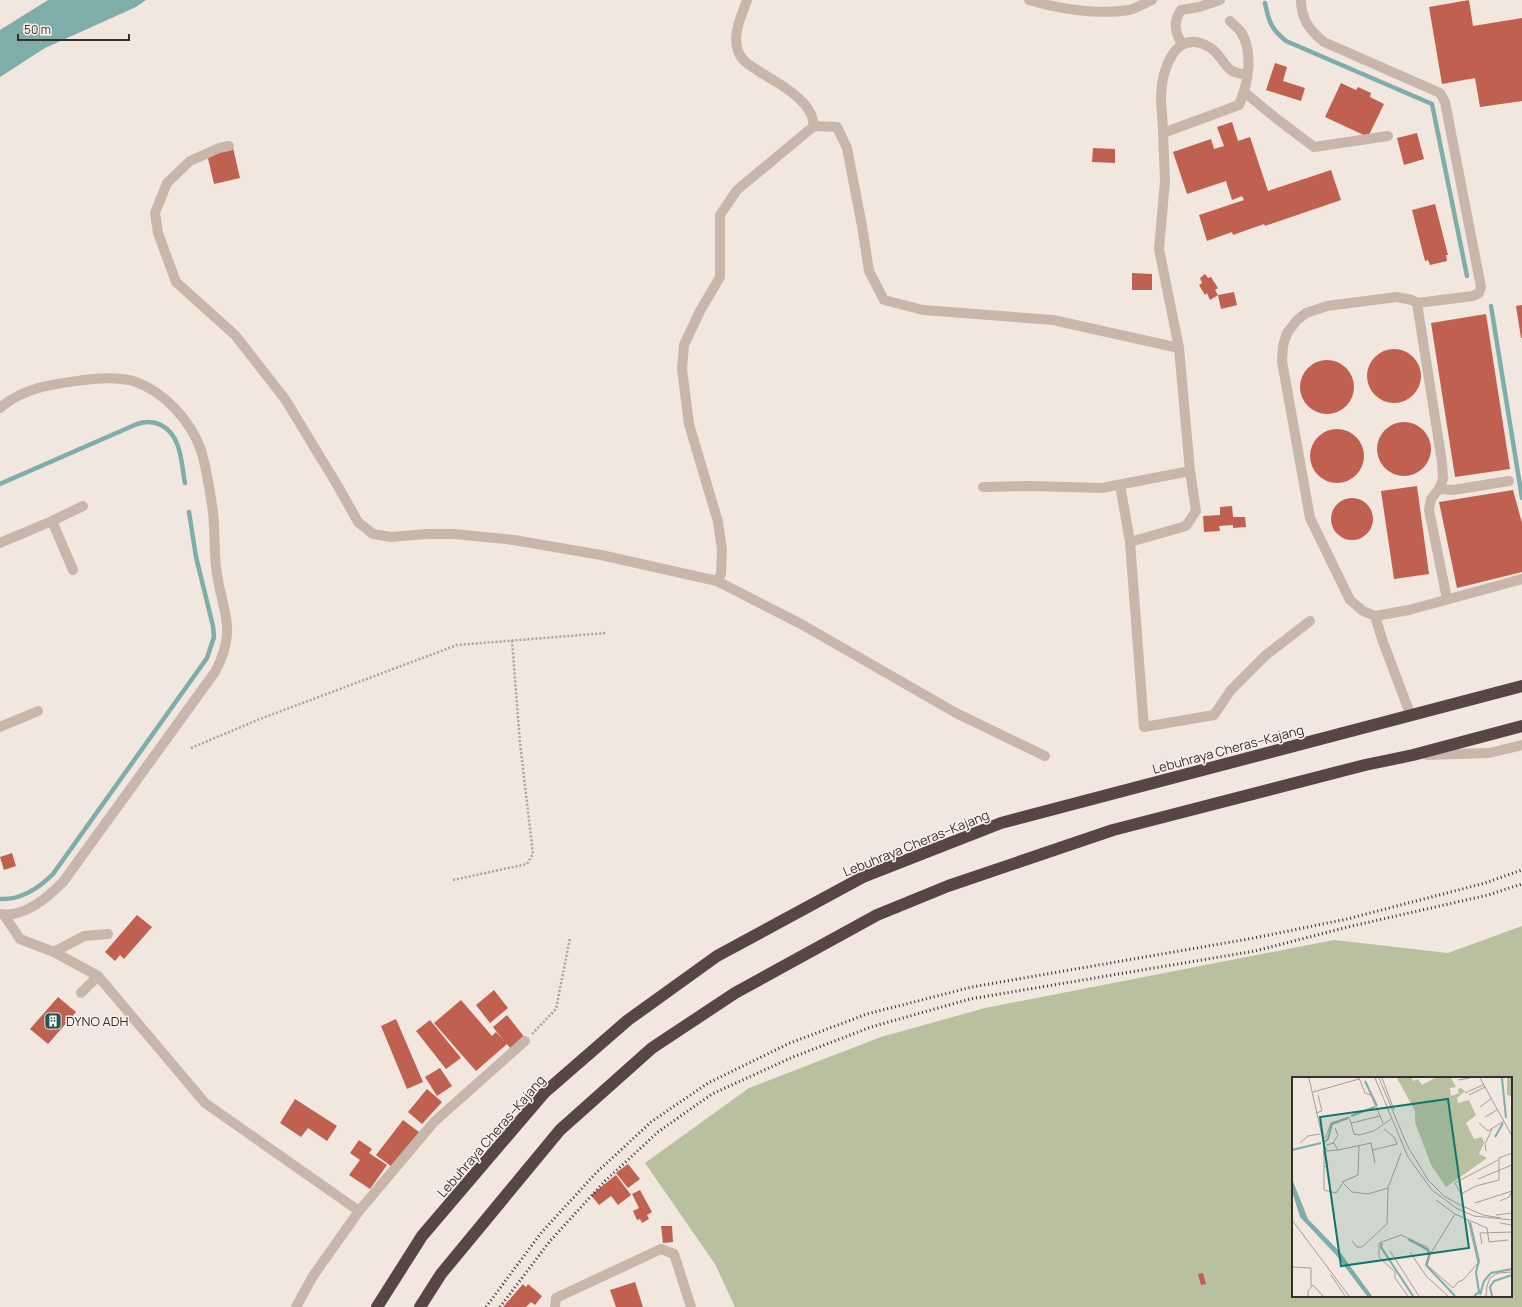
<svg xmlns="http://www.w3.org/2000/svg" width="1522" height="1307" font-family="Manrope,sans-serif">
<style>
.green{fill:#b8c09f;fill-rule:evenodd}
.water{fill:#7fadaa}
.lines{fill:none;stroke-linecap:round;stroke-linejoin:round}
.stream{stroke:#7fadaa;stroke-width:4.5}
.building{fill:#bf6050}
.path{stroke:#b5a095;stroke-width:2.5;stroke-dasharray:2 2;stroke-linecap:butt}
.minor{stroke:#c9b6ab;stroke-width:10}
.highway{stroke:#574642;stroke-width:12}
.rail{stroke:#372d2a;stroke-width:3;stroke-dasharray:1 3;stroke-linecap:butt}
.labels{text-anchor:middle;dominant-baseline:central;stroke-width:3;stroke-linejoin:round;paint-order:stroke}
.street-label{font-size:13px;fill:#372d2a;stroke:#f9f1eb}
.poi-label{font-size:13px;fill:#372d2a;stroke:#f9f1eb;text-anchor:start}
.inset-river{fill:none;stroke:#7fadaa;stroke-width:2}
.inset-road{fill:none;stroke:#a79d97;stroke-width:1}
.view{fill:#0f766e;fill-opacity:0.15;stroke:#0f766e;stroke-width:2}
.inset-edge{fill:none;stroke:#372d2a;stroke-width:2}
</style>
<rect width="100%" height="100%" fill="#f1e7df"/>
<!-- green -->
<path class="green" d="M1522,926V1307H735L715,1264L645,1163L749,1088L881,1037L985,1008L1334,940L1448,953ZM1293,1078H1511V1296H1293Z"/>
<!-- water -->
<polygon class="water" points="48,0 146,0 136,7 45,48 0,77 0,30"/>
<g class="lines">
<!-- stream -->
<g class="stream">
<path d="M1265,3C1269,22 1271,29 1286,41L1432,104L1467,276"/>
<polyline points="1491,306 1522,498"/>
<path d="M0,484L137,424C146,421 153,421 161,425C182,436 181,463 185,483"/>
<path d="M0,899C20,900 39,888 53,874L207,658L214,637L213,626L196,557L189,512"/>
</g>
</g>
<!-- building -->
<g class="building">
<polygon points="1469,0 1473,26 1522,18 1522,101 1480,107 1475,78 1442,84 1429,7"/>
<polygon points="1275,63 1287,67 1283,81 1305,88 1301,101 1266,90"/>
<polygon points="1341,83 1356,90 1358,87 1371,93 1370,97 1384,104 1368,137 1325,117"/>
<polygon points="1232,122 1238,141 1250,137 1268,191 1331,170 1341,200 1265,226 1264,224 1233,235 1232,232 1207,241 1199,215 1244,200 1242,196 1232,200 1226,181 1187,194 1173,152 1211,139 1214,149 1224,146 1217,127"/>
<polygon points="1417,133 1424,159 1404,165 1397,138"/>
<polygon points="233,148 240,178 214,184 207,154"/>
<polygon points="1093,148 1115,149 1115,163 1092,162"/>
<polygon points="1435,204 1448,255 1446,255 1447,261 1430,265 1428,260 1425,261 1412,210"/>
<polygon points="1132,273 1152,274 1152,290 1132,290"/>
<polygon points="1205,274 1208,278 1211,277 1218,288 1215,290 1218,295 1210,300 1207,293 1205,295 1199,285 1202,283 1200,278"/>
<polygon points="1234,292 1237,305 1221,309 1218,295"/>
<polygon points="1522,305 1522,338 1521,338 1516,306"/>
<polygon points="1486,314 1510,469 1455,477 1431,323"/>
<circle cx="1394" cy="376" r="27"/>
<circle cx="1327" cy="387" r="27"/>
<circle cx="1404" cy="449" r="27"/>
<circle cx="1337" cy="456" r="27"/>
<polygon points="1417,486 1429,574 1394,579 1381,491"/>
<polygon points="1513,490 1522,523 1522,572 1457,588 1439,502"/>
<circle cx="1352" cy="519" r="21"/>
<polygon points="1232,506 1233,517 1245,517 1246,527 1233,528 1233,525 1219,526 1220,531 1204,532 1203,516 1220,515 1220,507"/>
<polygon points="12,853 16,866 4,870 0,857"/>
<polygon points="137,915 152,927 124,959 120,955 115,961 105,952"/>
<polygon points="494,990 508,1008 490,1023 476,1005"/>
<polygon points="58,997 76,1012 48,1044 30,1029"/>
<polygon points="461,1000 492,1036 496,1032 504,1041 493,1027 507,1015 525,1038 511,1049 507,1044 476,1071 434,1023"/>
<polygon points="396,1019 423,1082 407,1089 381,1026"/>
<polygon points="430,1020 461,1058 446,1069 416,1031"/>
<polygon points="440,1068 452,1086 437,1096 425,1077"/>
<polygon points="427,1089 442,1102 422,1124 408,1112"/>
<polygon points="295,1099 337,1126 327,1141 308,1128 301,1137 280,1123"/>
<polygon points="403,1120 419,1132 392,1167 376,1155"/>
<polygon points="359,1140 372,1149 369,1153 387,1165 370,1189 349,1175 360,1160 350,1153"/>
<polygon points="628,1164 640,1179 628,1188 616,1173"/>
<polygon points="616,1175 631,1195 618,1205 611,1196 599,1205 591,1195"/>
<polygon points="640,1190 652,1212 647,1215 649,1219 642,1223 640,1219 637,1220 633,1211 639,1208 632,1194"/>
<polygon points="661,1226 672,1226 673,1242 663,1243"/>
<polygon points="1203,1273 1206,1284 1201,1285 1198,1274"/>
<polygon points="635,1282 643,1307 616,1307 610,1290"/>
<polygon points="523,1284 526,1287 528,1284 542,1296 535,1305 531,1302 526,1307 503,1307"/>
</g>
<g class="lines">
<!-- path -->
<g class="path">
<polyline points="191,748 260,719 457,645 606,633"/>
<polyline points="453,880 527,864 533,854 520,743 512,640"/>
<polyline points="532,1034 556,1009 570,938"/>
</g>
<!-- minor -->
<g class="minor">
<path d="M747,0C742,15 732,34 738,51C741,60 749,65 757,70C775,82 801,94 811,114C813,118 813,122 814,126"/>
<path d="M1029,0C1059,9 1098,15 1129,10C1137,8 1145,3 1152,0"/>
<path d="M1301,0C1301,19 1310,31 1324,42L1440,93L1445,102L1481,287L1479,293L1473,296L1417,303"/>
<path d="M1182,44C1175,33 1173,21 1181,10L1199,7L1220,0"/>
<polyline points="1244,92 1277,119 1314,147 1388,136"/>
<path d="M1163,133C1163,121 1161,108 1161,96C1162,70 1175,27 1209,47C1219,52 1224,66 1232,71C1236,73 1243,74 1247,75"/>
<polyline points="229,146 219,148 190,161 167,183 155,213 158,233 176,282 235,335 285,399 339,488 358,522 373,534 391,537 427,534 454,534 514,540 601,555 717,581"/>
<path d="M0,408C24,387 54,384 84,380C100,378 117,377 133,381C164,391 190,420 201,450C207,470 210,492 213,512C215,530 214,548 216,567C221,611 239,627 215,672L63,882C47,898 24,918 0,914"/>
<polyline points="1120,485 1130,542 1144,727 1214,715 1231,690 1266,655 1310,621"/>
<path d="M983,487L1029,486L1102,488L1190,471L1179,348L1159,249L1165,181L1163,133L1239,105C1248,84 1254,53 1241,32C1238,28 1233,24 1230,21"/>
<polyline points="1439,489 1453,490 1509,481"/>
<polyline points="52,521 73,570"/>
<polyline points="1130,542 1186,526 1196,511 1190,471"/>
<polyline points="0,543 52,521 83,506"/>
<polyline points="1375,616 1409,610 1522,579"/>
<polyline points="1411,716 1383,642 1375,616 1363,611 1350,600 1310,518 1282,361 1283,346 1287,333 1297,320 1306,313 1327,306 1397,297 1412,300 1417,303 1442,462 1443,479 1439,489 1431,499 1429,510 1447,599"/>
<polyline points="0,727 38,711"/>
<polyline points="1427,755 1489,753 1522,745"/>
<polyline points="1045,756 956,713 801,624 717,581 721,574 722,550 718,522 689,424 682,369 684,345 700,311 720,277 720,215 737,190 814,126 837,127 847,148 862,226 869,271 884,300 923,310 1053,320 1179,348"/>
<polyline points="4,915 20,939 54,952 98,976 205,1103 359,1211"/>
<polyline points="54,952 84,936 108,934"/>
<polyline points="81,993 98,976"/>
<polyline points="296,1307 313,1276 359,1211 434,1122 525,1041"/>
<polyline points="555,1307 556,1298 661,1249 674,1254 691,1307"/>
</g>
<!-- highway -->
<g class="highway">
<polyline points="377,1307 422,1236 544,1093 628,1020 717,956 863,877 1001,823 1522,686"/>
<polyline points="420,1307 441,1274 560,1130 652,1048 735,993 877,915 948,886 1113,830 1365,765 1413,755 1522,726"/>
</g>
<!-- rail -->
<g class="rail">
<polyline points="486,1307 541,1233 596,1173 651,1122 708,1083 790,1043 867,1014 972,987 1254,938 1347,919 1485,883 1522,870"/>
<polyline points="500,1307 550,1241 605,1181 658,1132 712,1094 793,1057 871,1027 970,999 1255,951 1352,926 1488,895 1522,884"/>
</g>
</g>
<!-- icons -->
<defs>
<g id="building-square" transform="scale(0.9)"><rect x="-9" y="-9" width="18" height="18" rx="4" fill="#225655" stroke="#f9f1eb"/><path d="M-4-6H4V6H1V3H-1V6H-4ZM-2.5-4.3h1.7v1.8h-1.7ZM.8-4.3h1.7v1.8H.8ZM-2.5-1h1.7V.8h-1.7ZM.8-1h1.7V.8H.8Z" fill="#fff"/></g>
</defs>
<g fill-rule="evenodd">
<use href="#building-square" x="53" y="1021"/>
</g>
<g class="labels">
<!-- street labels -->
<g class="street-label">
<text transform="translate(1228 749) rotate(-15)">Lebuhraya Cheras–Kajang</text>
<text transform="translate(916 843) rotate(-22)">Lebuhraya Cheras–Kajang</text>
<text transform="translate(491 1136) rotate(-49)">Lebuhraya Cheras–Kajang</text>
</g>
<!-- poi labels -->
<g class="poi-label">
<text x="66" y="1021">DYNO ADH</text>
</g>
</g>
<!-- overview -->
<g transform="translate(1292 1077)">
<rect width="220" height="220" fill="#f1e7df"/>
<path d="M105,1H120L121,4L126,2L130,8L143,1H159L164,10L158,11L159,19L167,16L166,12L169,11L173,14L165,21L166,26L177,23L184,38L174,46L182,62L190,60L192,66L187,77L195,81L154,110L139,88L123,45V34ZM215,1H220V19L215,18Z" fill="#b8c09f"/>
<path d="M0,102L16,142L48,175L80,219H75L44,178L8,140L0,114Z" fill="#7fadaa"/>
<path class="inset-river" d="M210,1L214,41M73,4L85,29M59,39L83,30M203,60L211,46M32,65L36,62L40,47L56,41M0,73L29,66M178,145L187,184L184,195L187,215L182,219M116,162L136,173L137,178L134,188L163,219M90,166L89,170L121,219M188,218L192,204L199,196L220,192M200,219L198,210L202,204L220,198"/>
<path class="inset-road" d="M17,1L32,68V113L44,116L50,107M67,1L73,16L79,18L91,46M83,1L116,80L140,113L164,131L182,139L220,143M87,1L115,68L136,103L152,119L168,128L191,138L209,141M90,1L102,33M188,1L220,59M166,3L178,1M21,15L67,2M173,16L191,8M177,18L193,10M188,30L200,21M24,36L30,34L26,18M88,39L59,46L62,57L67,58L82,54L99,42M193,40L205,33M187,46L196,54L212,44M30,62L34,60L39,46L57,40L59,46M8,66L16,59L28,57M41,66L46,58L43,51M32,68L35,74L46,73M34,68L42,66L46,73L79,66L83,86M67,69L66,98L50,105L60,115L76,117L96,111L109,76M81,73L105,67L102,60L92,52M31,74L35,84V89L32,90M194,74L193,67L200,52M206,83L163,106L169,117L184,109L207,103V81L220,76M186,102L220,88M144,123L163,137L195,151L197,165L216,163M208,124L217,120L220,114M183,126L220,114M204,138L220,136M0,143L57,219M208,146L220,148M60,164L65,170H70L95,147L96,111M190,167L188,156L220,155M98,174L127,219M118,175L134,199L156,219M139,176L163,137M0,190L19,191V209M39,198L53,219M16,219V214L21,208L31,219M116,219L103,201V195L87,180V166L109,158L135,170L139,176L135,188L161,211L166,205L171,203L186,186L176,143M194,219L195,209L198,201L206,196L220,195"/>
<path class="view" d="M156,22L177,171L49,189L28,40Z"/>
<rect width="220" height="220" class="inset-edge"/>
</g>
<!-- scale -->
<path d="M18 34v6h111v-6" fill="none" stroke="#372d2a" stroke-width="2"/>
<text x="24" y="34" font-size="12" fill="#372d2a" stroke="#f9f1eb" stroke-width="3" paint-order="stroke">50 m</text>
</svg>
